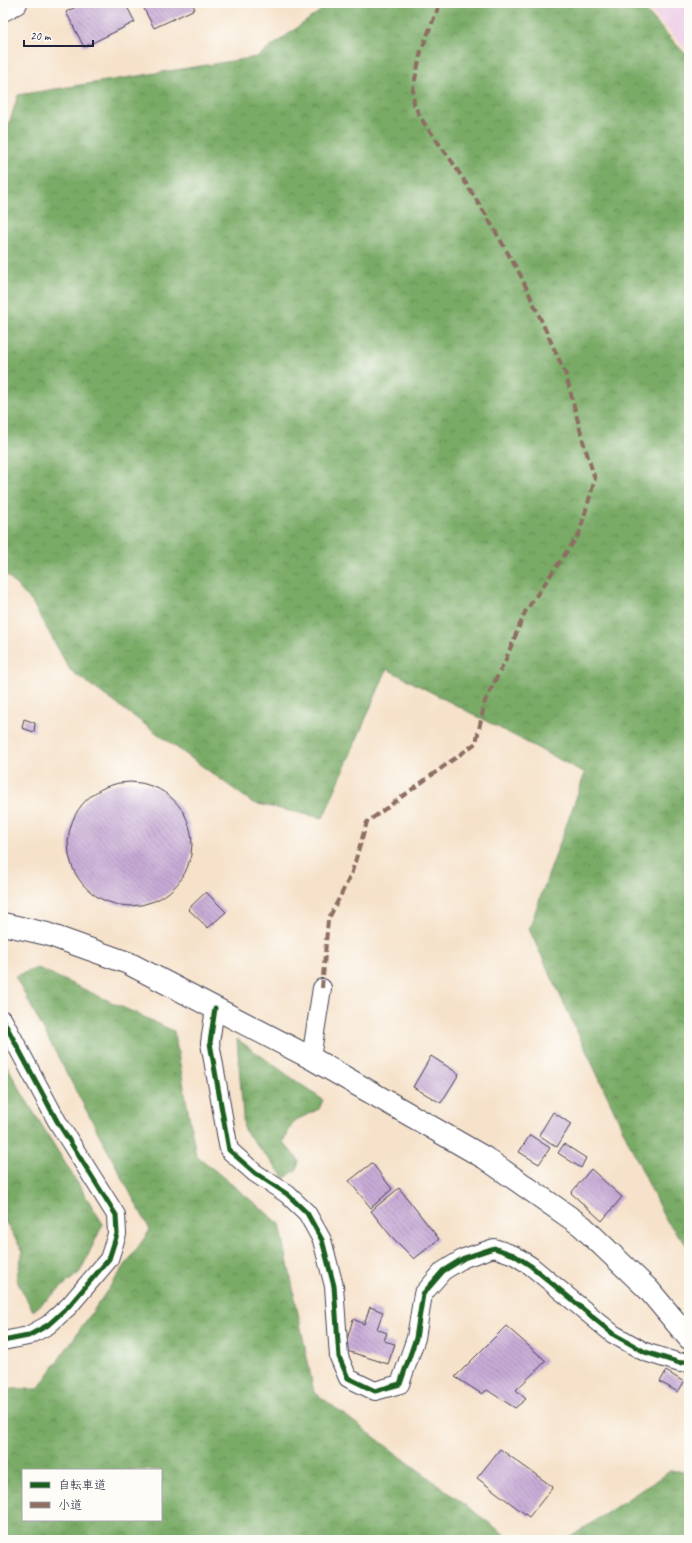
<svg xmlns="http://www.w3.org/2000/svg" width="692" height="1543" font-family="Caveat,'Klee One',sans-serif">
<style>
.built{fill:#eed0e8}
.forest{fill:url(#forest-crowns);stroke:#4e6650;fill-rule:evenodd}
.building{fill:url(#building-back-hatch)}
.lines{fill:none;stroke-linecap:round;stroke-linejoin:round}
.minor-casing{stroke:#423f50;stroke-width:20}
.tertiary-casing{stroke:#423f50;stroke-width:24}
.trunk-casing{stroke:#423f50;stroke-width:24}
.minor{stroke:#fff;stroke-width:18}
.tertiary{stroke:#fff;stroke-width:22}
.trunk{stroke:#fff;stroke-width:22}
.quiet{stroke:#8d6e63;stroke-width:4;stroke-dasharray:8 4;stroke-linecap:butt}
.cycleway-casing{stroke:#fdfcf7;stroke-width:8}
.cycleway{stroke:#1b5e20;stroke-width:5}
</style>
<defs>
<pattern id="forest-crowns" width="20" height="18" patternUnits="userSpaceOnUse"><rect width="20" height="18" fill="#79ab66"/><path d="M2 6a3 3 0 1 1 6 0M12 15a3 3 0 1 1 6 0" fill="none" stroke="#638b55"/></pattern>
<pattern id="building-back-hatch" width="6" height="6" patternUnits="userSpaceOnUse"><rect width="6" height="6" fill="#c7aad6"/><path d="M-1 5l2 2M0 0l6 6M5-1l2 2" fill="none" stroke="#a18aaf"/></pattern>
</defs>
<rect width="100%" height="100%" fill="#fdfcf7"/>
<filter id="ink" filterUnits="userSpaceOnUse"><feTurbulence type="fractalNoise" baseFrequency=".025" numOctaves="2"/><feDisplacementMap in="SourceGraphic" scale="8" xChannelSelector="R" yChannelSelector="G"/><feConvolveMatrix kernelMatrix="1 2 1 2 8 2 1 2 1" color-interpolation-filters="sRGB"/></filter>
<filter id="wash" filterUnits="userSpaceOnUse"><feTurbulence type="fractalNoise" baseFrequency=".012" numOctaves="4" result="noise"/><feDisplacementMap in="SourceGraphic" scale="16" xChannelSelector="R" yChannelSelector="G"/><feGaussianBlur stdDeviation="0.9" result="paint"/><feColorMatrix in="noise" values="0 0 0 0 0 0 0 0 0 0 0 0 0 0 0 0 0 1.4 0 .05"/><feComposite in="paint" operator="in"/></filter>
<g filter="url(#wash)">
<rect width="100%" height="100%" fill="#f6e2ca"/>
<!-- built -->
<polygon class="built" points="643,3 689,3 689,52"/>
<!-- forest -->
<g class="forest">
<polygon points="331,3 638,3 689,58 689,1248 665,1219 529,929 585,773 387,669 323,818 253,803 70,670 32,602 3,571 3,143 18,95 257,57"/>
<path d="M38,968L174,1031L196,1155L280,1224L314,1392L512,1540H3V1389H38L150,1230L15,976ZM23,1470H161V1520H23Z"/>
<polygon points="237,1039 323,1100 319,1109 294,1121 283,1142 299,1161 297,1169 285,1178 244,1130"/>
<polygon points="3,1058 23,1095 103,1224 80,1272 33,1311 16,1279 23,1251 3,1218"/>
<polygon points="670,1471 689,1471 689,1540 566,1540"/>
</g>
<g id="blocks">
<!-- building -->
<g class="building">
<polygon points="83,3 125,3 135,22 84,47 66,12"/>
<polygon points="141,3 192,3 195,9 154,28"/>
<polygon points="24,719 35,723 34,732 22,728"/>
<circle cx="130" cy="844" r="62"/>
<polygon points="206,892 226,912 208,928 188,909"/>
<polygon points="431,1056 459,1074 441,1103 413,1087"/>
<polygon points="553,1112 571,1124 557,1147 539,1135"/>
<polygon points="530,1135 550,1148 539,1164 519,1152"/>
<polygon points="564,1144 586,1158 581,1168 558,1153"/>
<polygon points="372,1163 392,1189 371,1208 349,1181"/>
<polygon points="591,1169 622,1197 602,1221 571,1193"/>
<polygon points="399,1188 439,1239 414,1259 390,1235 371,1211"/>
<polygon points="370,1307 383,1312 377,1329 387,1333 384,1341 395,1344 388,1364 344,1350 353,1319 364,1324"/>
<polygon points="506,1326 546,1361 516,1390 526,1399 515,1408 487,1390 482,1394 455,1377"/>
<polygon points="666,1371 684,1382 678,1392 660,1382"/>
<polygon points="500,1449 553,1487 529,1517 477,1478"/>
</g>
</g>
</g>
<g filter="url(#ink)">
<use href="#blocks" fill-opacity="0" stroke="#423f50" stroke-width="1"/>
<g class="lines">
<!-- minor casing -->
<g class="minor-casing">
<g id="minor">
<polyline points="215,1008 210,1043 229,1150 255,1173 287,1194 307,1213 322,1240 334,1286 339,1357 348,1378 375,1391 400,1384 416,1338 423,1294 443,1271 464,1258 494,1248 514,1255 531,1266 613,1334 645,1352 680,1363 689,1361"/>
<polyline points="3,1020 57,1121 116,1215 117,1234 109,1259 69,1306 48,1325 28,1336 3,1341"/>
<polyline points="311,1058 322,988"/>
</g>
</g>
<!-- tertiary casing -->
<g class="tertiary-casing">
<polyline id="tertiary" points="3,924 47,934 128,963 311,1058 485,1158 582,1226 648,1289 689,1338"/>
</g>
<!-- trunk casing -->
<g class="trunk-casing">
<polyline id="trunk" points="3,10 16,3"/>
</g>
<!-- minor -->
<use href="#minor" class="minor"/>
<!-- tertiary -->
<use href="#tertiary" class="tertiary"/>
<!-- trunk -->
<use href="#trunk" class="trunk"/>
<!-- quiet -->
<polyline class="quiet" points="322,988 328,920 351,875 367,822 476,743 485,701 506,659 525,612 579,534 595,479 583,441 566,375 521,276 486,215 453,163 424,123 414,105 413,89 421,51 440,3"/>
<!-- cycleway casing -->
<g class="cycleway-casing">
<g id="cycleway">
<polyline points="215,1008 210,1043 229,1150 255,1173 287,1194 307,1213 322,1240 334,1286 339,1357 348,1378 375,1391 400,1384 416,1338 423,1294 443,1271 464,1258 494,1248 514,1255 531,1266 613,1334 645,1352 680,1363 689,1361"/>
<polyline points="3,1020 57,1121 116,1215 117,1234 109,1259 69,1306 48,1325 28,1336 3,1341"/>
</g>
</g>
<!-- cycleway -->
<use href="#cycleway" class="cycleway"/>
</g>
</g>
<!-- margin -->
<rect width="692" height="1543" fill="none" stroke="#fdfcf7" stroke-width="16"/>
<!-- legend -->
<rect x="22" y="1469" width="140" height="52" fill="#fdfcf7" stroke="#a5a5ac"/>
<rect x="30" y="1482" width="20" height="6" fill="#1b5e20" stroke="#a5a5ac"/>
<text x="58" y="1489" font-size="12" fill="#22223b">自転車道</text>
<rect x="30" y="1502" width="20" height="6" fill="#8d6e63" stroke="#a5a5ac"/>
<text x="58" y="1509" font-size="12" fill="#22223b">小道</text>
<!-- scale -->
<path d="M24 40v6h69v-6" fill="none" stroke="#22223b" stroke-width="2"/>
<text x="30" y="40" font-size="12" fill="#22223b" stroke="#fdfcf7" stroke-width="3" paint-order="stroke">20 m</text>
</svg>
